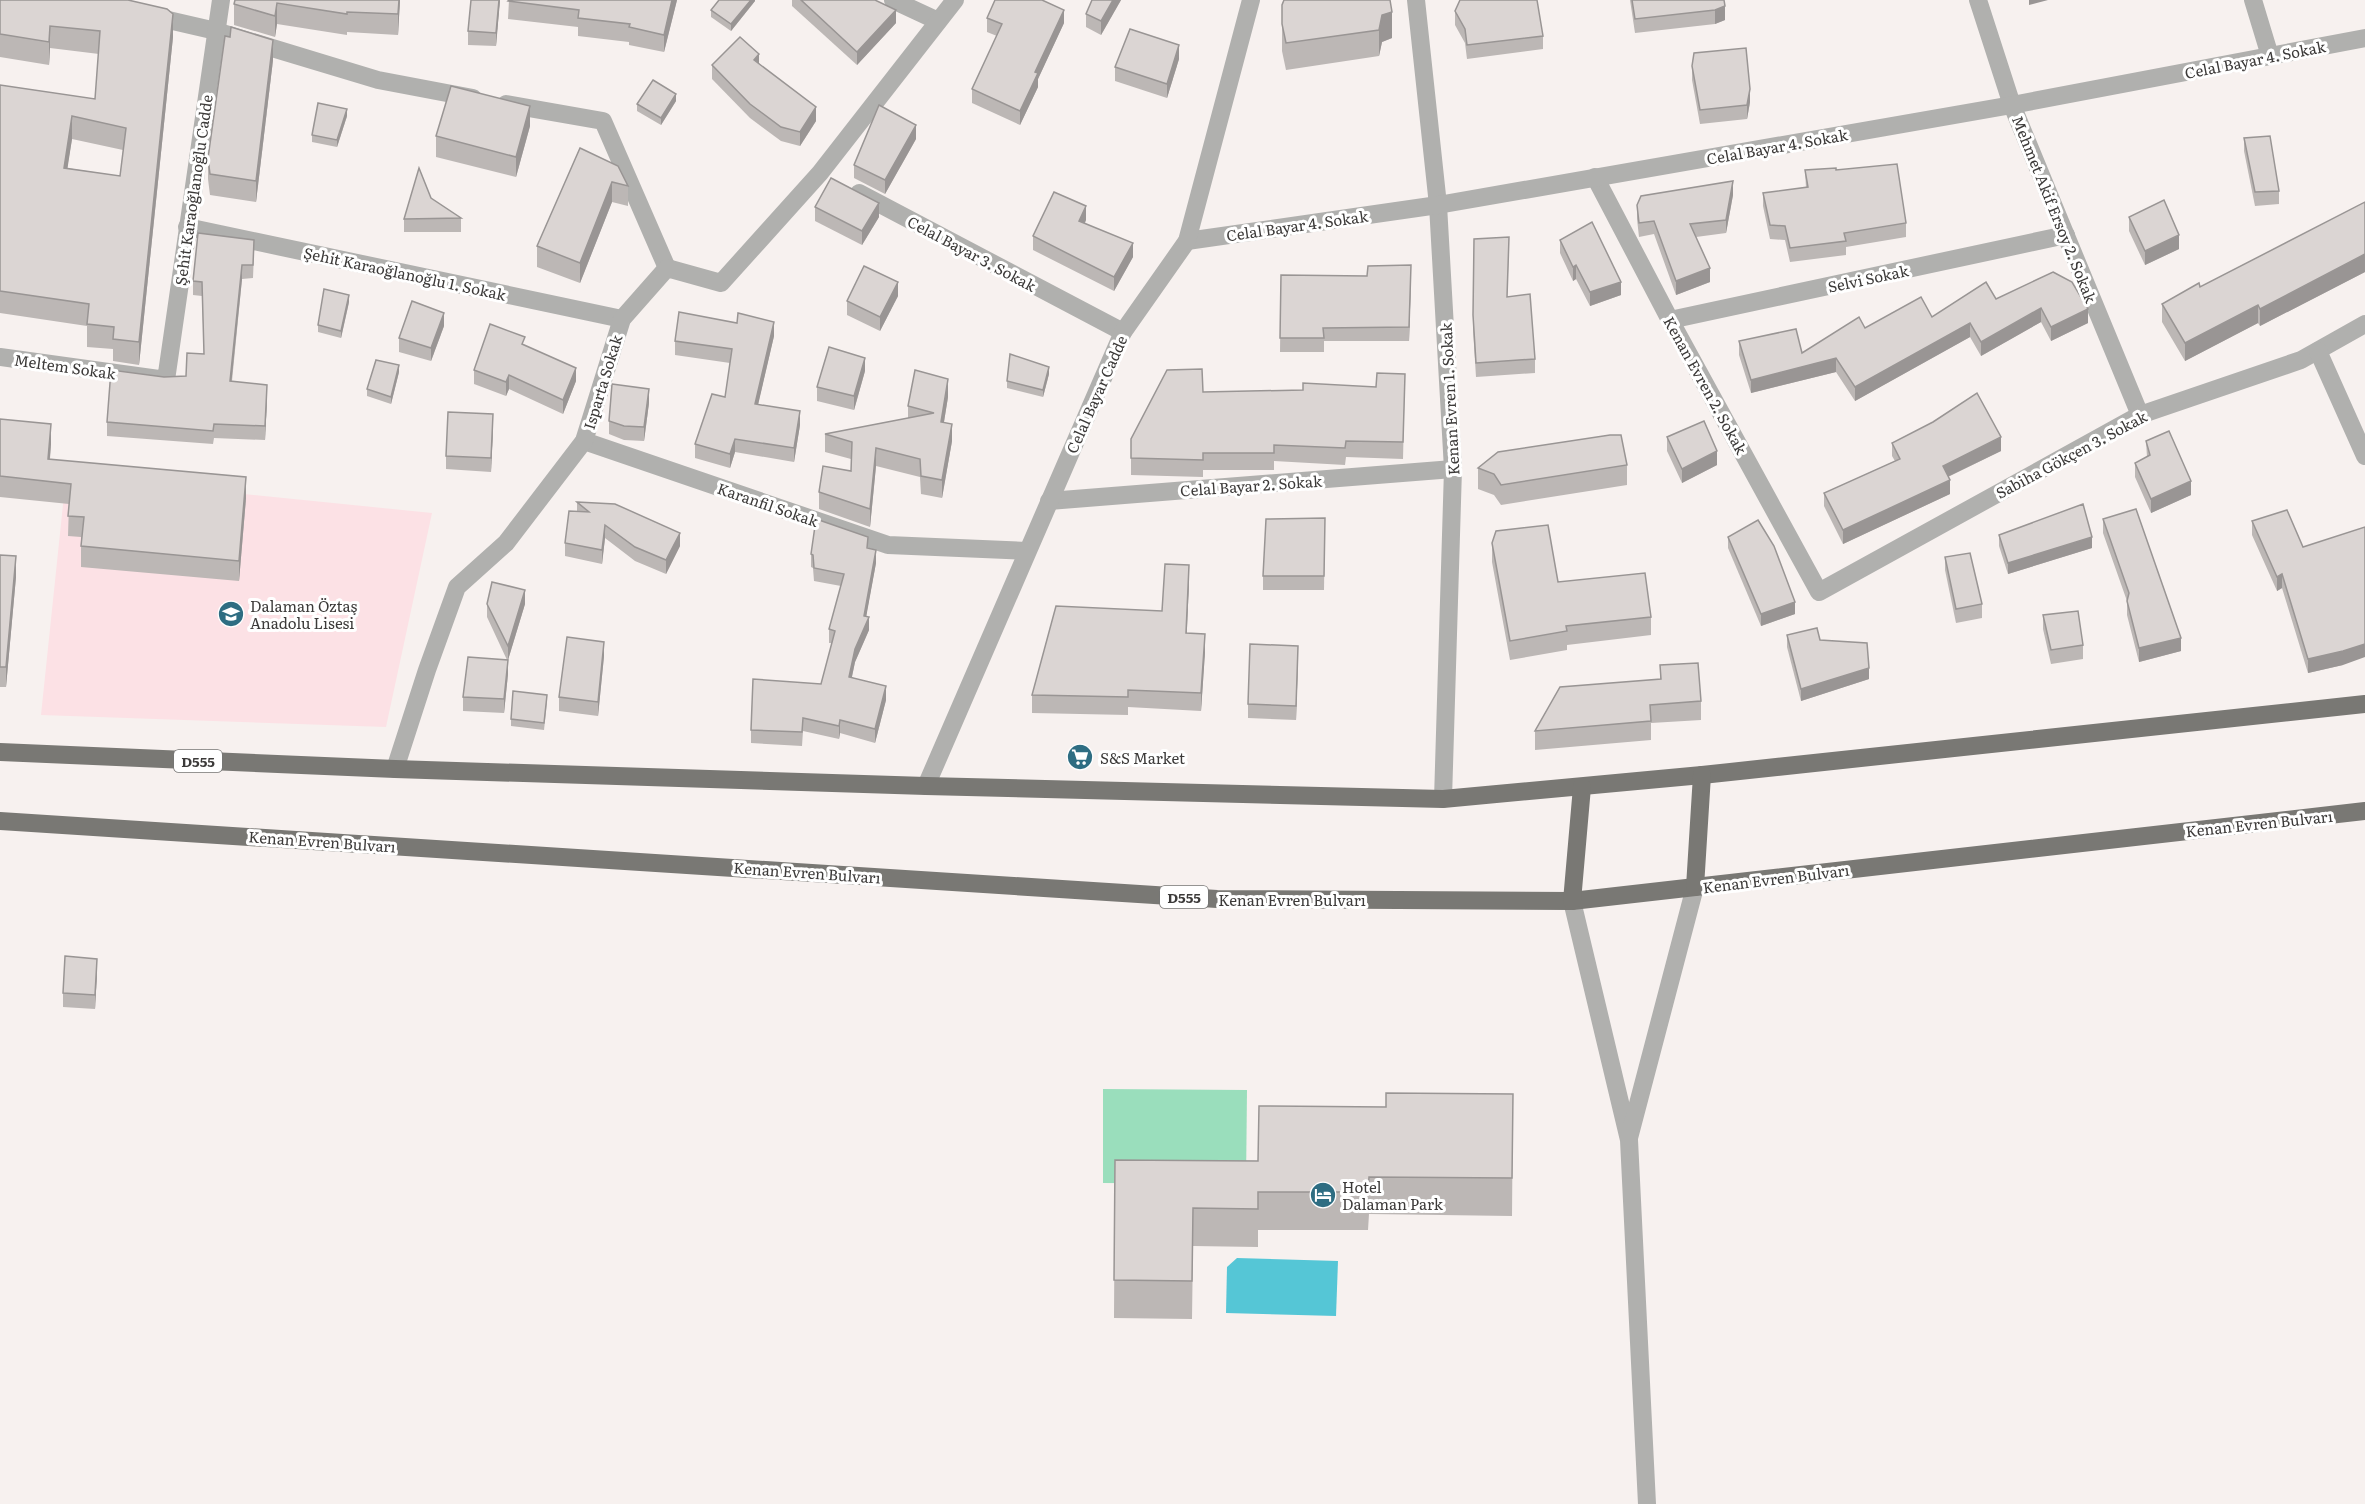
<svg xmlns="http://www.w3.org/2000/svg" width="2365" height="1504" font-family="Literata,serif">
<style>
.education{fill:#fce1e5}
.green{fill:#9adebc}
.water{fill:#55c6d6}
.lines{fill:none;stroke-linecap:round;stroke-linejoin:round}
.minor{stroke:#b0b0ae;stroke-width:18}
.major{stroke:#797874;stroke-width:18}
.wall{fill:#bcb7b5;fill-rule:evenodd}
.shaded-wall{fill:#999594}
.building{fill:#dbd5d3;stroke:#999594;stroke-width:1.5;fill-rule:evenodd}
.labels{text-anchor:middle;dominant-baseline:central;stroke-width:6;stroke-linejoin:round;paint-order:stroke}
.shield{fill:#fff;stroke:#767574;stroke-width:1.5}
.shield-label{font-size:14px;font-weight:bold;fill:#3c3a39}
.street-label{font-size:15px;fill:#3c3a39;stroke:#fff}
.poi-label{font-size:15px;fill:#3c3a39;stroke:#fff;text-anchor:start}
</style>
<rect width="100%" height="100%" fill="#f7f1ef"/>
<!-- education -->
<polygon class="education" points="66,476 432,513 386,727 41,715"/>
<!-- green -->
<polygon class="green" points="1103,1089 1247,1090 1246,1184 1103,1183"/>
<!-- water -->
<polygon class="water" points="1237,1258 1338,1261 1336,1316 1226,1313 1227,1267"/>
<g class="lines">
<!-- minor -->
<g class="minor">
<polyline points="893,0 938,21"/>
<polyline points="1416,0 1438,205 1453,469 1443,799"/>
<polyline points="1978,0 2012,105 2140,415"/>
<polyline points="2253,0 2270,56"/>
<polyline points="151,16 216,31 378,80 473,98"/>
<polyline points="506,104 603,121 667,268"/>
<polyline points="1595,177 1670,320 1819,592 2140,415 2301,360 2365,324"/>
<polyline points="859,193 1123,332"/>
<polyline points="187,227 622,319"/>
<polyline points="1187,241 1438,205 2012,105 2365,38"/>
<polyline points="1670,320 2066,235"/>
<polyline points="2318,351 2365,456"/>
<polyline points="0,357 166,380 221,0"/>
<polyline points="584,441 888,545 1027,551"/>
<polyline points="1049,501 1453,469"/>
<polyline points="395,769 427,670 457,587 506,543 584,441 622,319 667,268 721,283 820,173 955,0"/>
<polyline points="926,786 1123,332 1187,241 1251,0"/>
<polyline points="1572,901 1629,1140 1647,1504"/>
<polyline points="1629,1138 1695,887"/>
</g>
<!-- major -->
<g class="major">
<polyline points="0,752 395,769 926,786 1443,799 1702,775 2365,704"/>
<polyline points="0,821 1217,899 1572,901 2365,811"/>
<polyline points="1695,887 1702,775"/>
<polyline points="1572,901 1582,787"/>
</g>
</g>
<!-- wall -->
<g class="wall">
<path d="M0,0L173,37L139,365L113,361V349L87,347V326L0,313V85L95,99L99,54L50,48L49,65L0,57ZM72,139L123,150L120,176L67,168Z"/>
<polygon points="400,0 398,35 347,32 347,35 277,24 275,37 234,25 234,4"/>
<polygon points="500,0 496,46 468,45 468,31"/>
<polygon points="509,0 677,0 664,52 629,45 629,42 578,36 578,27 508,19"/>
<polygon points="755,0 755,1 731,31 711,17 711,10"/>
<polygon points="792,0 875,0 896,23 857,65 792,6"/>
<polygon points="1092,0 1121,0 1101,35 1086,27 1086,14"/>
<polygon points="1630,0 1724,0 1725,20 1715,24 1635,33"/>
<polygon points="1282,5 1392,12 1392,38 1382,42 1379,56 1286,70 1282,51"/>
<polygon points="1455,11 1543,36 1543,49 1467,59 1465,43 1455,25"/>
<polygon points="987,18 1064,23 1038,79 1038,87 1020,125 972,103 972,89 997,36 987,32"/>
<polygon points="230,37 273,60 256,202 210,195 208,179 208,158"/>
<polygon points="1179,59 1167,98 1115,81 1115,67"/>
<polygon points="759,63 816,121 800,146 781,141 750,118 712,79 712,65"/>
<polygon points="1692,66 1750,102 1747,119 1700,124 1692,80"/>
<polygon points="676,101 661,125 637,111 637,104"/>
<polygon points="347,116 337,147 312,142 312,135"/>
<polygon points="530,126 516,177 436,157 436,136"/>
<polygon points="2244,138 2279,191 2279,204 2255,206 2244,151"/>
<polygon points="916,139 885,194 854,178 854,165"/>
<polygon points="580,148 628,186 628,206 612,202 580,283 537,267 537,246"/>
<polygon points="1805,170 1836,170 1906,223 1906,237 1846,247 1846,255 1790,262 1785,240 1770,239 1763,206 1763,193 1806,188"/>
<polygon points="1733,195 1726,233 1696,237 1710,282 1676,295 1654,234 1639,237 1637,219 1637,205"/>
<polygon points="2365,202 2365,272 2260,326 2258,323 2185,361 2162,322 2162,304 2200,287"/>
<polygon points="815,207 879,217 862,245 815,221"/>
<polygon points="2129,217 2179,249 2145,265 2129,231"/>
<polygon points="461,218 461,232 404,232 404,219"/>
<polygon points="1086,220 1085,223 1133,257 1114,291 1033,250 1033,236"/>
<polygon points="1474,239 1509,251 1507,297 1535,359 1535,373 1476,377 1473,329"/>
<polygon points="1560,240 1621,295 1590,306 1576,279 1573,281 1560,253"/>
<polygon points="254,253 253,278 242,279 232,381 267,399 265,440 214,438 213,444 107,436 107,422 164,377 186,376 204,354 202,296 193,295 193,281"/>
<polygon points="2053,272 2088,323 2051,341 2041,322 1981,356 1970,337 1855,401 1836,372 1751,393 1739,355 1739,341 1802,353 1996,299"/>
<polygon points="1281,275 1411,278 1409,341 1324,341 1324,352 1280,352"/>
<polygon points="898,296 880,331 847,315 847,301"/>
<polygon points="349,302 341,338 318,332 318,325"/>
<polygon points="444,326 431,361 399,352 399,338"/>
<polygon points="774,336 758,404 800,425 794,462 735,452 730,468 695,458 695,444 725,397 730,363 675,355 675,341"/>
<polygon points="525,345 576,381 563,414 509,389 506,396 474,384 474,370"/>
<polygon points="865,371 854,410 817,401 817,387"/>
<polygon points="399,372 391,404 367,396 367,389"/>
<polygon points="1049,374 1043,397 1007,388 1007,381"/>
<polygon points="1405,374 1403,459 1346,457 1345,465 1274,461 1274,470 1203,470 1203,477 1131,475 1131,439 1203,392 1303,390 1376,387"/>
<polygon points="948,397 944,422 952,441 942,498 921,494 920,477 876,466 870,527 819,509 819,492 851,471 851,459 825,452 825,434 908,418 908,406"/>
<polygon points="649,403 644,441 624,440 609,434 609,421"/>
<polygon points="0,419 51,444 50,459 246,498 239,581 81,567 81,537 68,536 69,504 0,497"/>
<polygon points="493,428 491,472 446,469 446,456"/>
<polygon points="1667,437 1717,465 1682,483 1667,451"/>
<polygon points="2146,441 2191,495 2151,513 2135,477 2135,463 2147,457"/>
<polygon points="1892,443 2001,451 1948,477 1950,494 1843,544 1824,506 1824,493 1895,461 1892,456"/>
<polygon points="1627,465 1627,485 1501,505 1494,495 1478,489 1478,468"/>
<polygon points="577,502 680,546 666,574 635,561 605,538 602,564 565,556 565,543 577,511"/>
<polygon points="1325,518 1324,590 1263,590 1263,576"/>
<polygon points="2103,519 2181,651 2139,662 2127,615 2127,601 2103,533"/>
<polygon points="2252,521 2303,547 2343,665 2308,673 2282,588 2277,591 2252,535"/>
<polygon points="1999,535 2092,548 2008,574 1999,546"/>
<polygon points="1728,537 1795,614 1761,626 1728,548"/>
<polygon points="1492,543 1558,582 1651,617 1651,635 1567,645 1567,650 1510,660 1492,562"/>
<polygon points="868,549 876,563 866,616 869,630 855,662 852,677 886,700 875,743 840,733 839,739 803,731 802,746 751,743 751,730 821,684 832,643 829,643 829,629 841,586 814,581 813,568 811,567 811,554"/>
<polygon points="0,555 16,577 6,687 0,687"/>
<polygon points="1945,557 1982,604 1982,618 1956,623 1945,570"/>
<polygon points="1189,583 1186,633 1205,652 1201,711 1128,707 1128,715 1032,713 1032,695 1162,611"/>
<polygon points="487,604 525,604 508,660 508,674 504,713 463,711 463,697 507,660 487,617"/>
<polygon points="2043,615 2083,645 2083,659 2051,664 2043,629"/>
<polygon points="1787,635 1820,640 1869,679 1801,701 1787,647"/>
<polygon points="604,656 598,716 559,711 559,697"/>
<polygon points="1298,660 1296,720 1248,718 1248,704"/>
<polygon points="1660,665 1701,701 1701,720 1651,723 1651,740 1535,750 1535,731 1660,679"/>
<polygon points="547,702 544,730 511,726 511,719"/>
<polygon points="97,973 95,1009 63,1007 63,993"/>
<polygon points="1513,1094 1512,1216 1369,1214 1368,1230 1258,1230 1258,1247 1193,1246 1192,1319 1114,1318 1115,1160 1258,1161 1386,1107"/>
</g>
<!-- shaded-wall -->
<g class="shaded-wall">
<polygon points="399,0 400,0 398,35 398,14"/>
<polygon points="499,0 500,0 496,46 496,33"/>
<polygon points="672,0 677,0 664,52 664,35"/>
<polygon points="751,0 755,0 755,1 731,31 731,24"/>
<polygon points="1113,0 1121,0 1101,35 1101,21"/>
<polygon points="2029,0 2048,0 2029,5"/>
<polygon points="277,3 277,24 275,37 275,16"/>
<polygon points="1725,6 1725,20 1715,24 1715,10"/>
<polygon points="896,10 896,23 857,65 857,52"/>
<polygon points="1064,10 1064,23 1038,79 1038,87 1020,125 1020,111 1035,72"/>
<polygon points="1392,12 1392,38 1382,42 1379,56 1379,30 1382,15"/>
<polygon points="173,14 173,37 139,365 139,342"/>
<polygon points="50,26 50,48 49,65 49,42"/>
<polygon points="273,40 273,60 256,202 256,181"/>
<polygon points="1179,45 1179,59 1167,98 1167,84"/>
<polygon points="759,54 759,68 754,60"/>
<polygon points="1750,89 1750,102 1747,119 1747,105"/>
<polygon points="676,94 676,101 661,125 661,118"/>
<polygon points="530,106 530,126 516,177 516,157"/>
<polygon points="816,107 816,121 800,146 800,132"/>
<polygon points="347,109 347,116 337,147 337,140"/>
<polygon points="72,116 72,139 64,191 64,168"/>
<polygon points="916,125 916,139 885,194 885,180"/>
<polygon points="1733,181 1733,195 1726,233 1726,220"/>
<polygon points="612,182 612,202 580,283 580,263"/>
<polygon points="879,203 879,217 862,245 862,231"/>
<polygon points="1086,206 1086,220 1079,234 1079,221"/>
<polygon points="2179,235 2179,249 2145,265 2145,251"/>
<polygon points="1133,243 1133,257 1114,291 1114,277"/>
<polygon points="2365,254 2365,272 2260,326 2260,309"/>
<polygon points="242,265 242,279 230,395 230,381"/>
<polygon points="1411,265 1411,278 1409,341 1409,327"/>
<polygon points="1576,265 1576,279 1573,281 1573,267"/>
<polygon points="1710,268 1710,282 1676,295 1676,281"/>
<polygon points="898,282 898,296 880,331 880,317"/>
<polygon points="1621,282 1621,295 1590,306 1590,292"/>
<polygon points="349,295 349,302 341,338 341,331"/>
<polygon points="2258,305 2258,323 2185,361 2185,343"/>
<polygon points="2041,308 2041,322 1981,356 1981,342"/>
<polygon points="2088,309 2088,323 2051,341 2051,327"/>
<polygon points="444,313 444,326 431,361 431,348"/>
<polygon points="774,322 774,336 755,418 755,404"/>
<polygon points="1970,323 1970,337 1855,401 1855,387"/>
<polygon points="865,358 865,371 854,410 854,396"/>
<polygon points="1836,358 1836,372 1751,393 1751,380"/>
<polygon points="399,365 399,372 391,404 391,397"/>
<polygon points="1049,367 1049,374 1043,397 1043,390"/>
<polygon points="576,368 576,381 563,414 563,400"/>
<polygon points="509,375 509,389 506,396 506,382"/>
<polygon points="948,379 948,397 941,440 941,422"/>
<polygon points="267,385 267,399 265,440 265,426"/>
<polygon points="649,389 649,403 644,441 644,427"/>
<polygon points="800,411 800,425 794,462 794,448"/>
<polygon points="493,414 493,428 491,472 491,458"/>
<polygon points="51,424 51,444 48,479 48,459"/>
<polygon points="952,424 952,441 942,498 942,480"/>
<polygon points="2001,437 2001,451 1943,479 1943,466"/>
<polygon points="735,439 735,452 730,468 730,454"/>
<polygon points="876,448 876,466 870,527 870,509"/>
<polygon points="1717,451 1717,465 1682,483 1682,469"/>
<polygon points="246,477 246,498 239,581 239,561"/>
<polygon points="1950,480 1950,494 1843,544 1843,530"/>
<polygon points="2191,481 2191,495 2151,513 2151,499"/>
<polygon points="605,525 605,538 602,564 602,550"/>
<polygon points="680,533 680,546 666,574 666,560"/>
<polygon points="2092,537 2092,548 2008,574 2008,563"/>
<polygon points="876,550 876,563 864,629 864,616"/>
<polygon points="16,556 16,577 6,687 6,667"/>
<polygon points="1189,565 1189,583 1186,651 1186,633"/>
<polygon points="2282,574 2282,588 2277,591 2277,577"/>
<polygon points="525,590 525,604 508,660 508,646"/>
<polygon points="1795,602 1795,614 1761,626 1761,614"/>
<polygon points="869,617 869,630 855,662 849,690 849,677 855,649"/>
<polygon points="1205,634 1205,652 1201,711 1201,693"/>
<polygon points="2181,638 2181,651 2139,662 2139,648"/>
<polygon points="604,642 604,656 598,716 598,702"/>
<polygon points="2365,644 2365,657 2343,665 2308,673 2308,659"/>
<polygon points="1298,646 1298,660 1296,720 1296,706"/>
<polygon points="508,660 508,674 504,713 504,699"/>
<polygon points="1869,668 1869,679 1801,701 1801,689"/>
<polygon points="886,686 886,700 875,743 875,729"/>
<polygon points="840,720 840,733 839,739 839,726"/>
<polygon points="97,959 97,973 95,1009 95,995"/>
</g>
<!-- building -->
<g class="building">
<path d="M0,0H128L167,9L173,14L139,342L113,339L114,327L87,324L89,304L0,291V85L95,99L100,31L50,26L49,42L0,34ZM72,116L126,128L120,176L64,168Z"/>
<polygon points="235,0 399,0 398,14 347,12 347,14 277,3 275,16 234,4"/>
<polygon points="471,0 499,0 496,33 468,31"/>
<polygon points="509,0 672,0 664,35 629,27 630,24 578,18 579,10 508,1"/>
<polygon points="719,0 751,0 731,24 711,10"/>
<polygon points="801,0 875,0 896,10 857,52"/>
<polygon points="995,0 1042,0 1064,10 1035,72 1038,73 1020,111 972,89 1002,24 987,18"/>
<polygon points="1092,0 1113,0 1101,21 1086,14"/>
<polygon points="1284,0 1390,0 1392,12 1382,15 1379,30 1286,43 1282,24 1282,5"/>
<polygon points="1460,0 1537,0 1543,36 1467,45 1465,29 1455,11"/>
<polygon points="1632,0 1724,0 1725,6 1715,10 1635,19"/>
<polygon points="231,27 273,40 256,181 210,174 208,158 225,36 230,37"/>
<polygon points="1130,29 1179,45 1167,84 1115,67"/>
<polygon points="740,37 759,54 754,60 816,107 800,132 781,127 750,104 712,65"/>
<polygon points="1746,48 1750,89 1747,105 1700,110 1692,66 1694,53"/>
<polygon points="653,80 676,94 661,118 637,104"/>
<polygon points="451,86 530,106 516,157 436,136"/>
<polygon points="318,103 347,109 337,140 312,135"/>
<polygon points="879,105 916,125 885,180 854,165"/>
<polygon points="2270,136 2279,191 2255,192 2244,138"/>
<polygon points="580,148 618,166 628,186 612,182 580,263 537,246"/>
<polygon points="1897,164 1906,223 1844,233 1846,241 1790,248 1785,226 1770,225 1763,193 1808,187 1805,170 1836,168 1836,170"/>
<polygon points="419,168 431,198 461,218 404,219"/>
<polygon points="831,178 879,203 862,231 815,207"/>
<polygon points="1733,181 1726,220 1690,224 1710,268 1676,281 1654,221 1639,223 1637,205 1641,196"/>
<polygon points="1054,192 1086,206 1079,221 1133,243 1114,277 1033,236"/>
<polygon points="2164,200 2179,235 2145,251 2129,217"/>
<polygon points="2365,202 2365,254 2260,309 2258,305 2185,343 2162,304 2199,283 2200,287"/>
<polygon points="1592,222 1621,282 1590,292 1576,265 1573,267 1560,240"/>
<polygon points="198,233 254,240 253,265 242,265 230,381 267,385 265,426 214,424 213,431 107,422 111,370 164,377 186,376 187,353 204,354 202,282 193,281"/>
<polygon points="1509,237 1507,297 1530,294 1535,359 1476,363 1473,315 1474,239"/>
<polygon points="1411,265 1409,327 1323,328 1324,338 1280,338 1281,275 1367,276 1368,266"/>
<polygon points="864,266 898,282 880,317 847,301"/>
<polygon points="2053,272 2072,282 2088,309 2051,327 2041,308 1981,342 1970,323 1855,387 1836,358 1751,380 1739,341 1796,329 1802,353 1859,317 1865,328 1921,297 1932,317 1986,282 1996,299"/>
<polygon points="324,289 349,295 341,331 318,325"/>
<polygon points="412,301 444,313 431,348 399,338"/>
<polygon points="679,312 737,323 738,313 774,322 755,404 800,411 794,448 735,439 730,454 695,444 712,394 725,397 732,349 675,341"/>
<polygon points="490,324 525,337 522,344 576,368 563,400 509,375 506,382 474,370"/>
<polygon points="829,347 865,358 854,396 817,387"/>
<polygon points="1010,354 1049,367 1043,390 1007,381"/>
<polygon points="376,360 399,365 391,397 367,389"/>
<polygon points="1202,369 1203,392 1303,390 1303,383 1376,387 1377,373 1405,374 1403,442 1346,441 1345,448 1274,445 1274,453 1203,453 1203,460 1131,458 1131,439 1167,370"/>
<polygon points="915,370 948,379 941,422 952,424 942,480 921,476 920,459 876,448 870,509 819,492 823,466 851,471 852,442 825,434 934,413 908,406"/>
<polygon points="612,384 649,389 644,427 624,426 609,421"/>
<polygon points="1977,393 2001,437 1943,466 1950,480 1843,530 1824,493 1900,459 1892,443 1933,422"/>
<polygon points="448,412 493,414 491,458 446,456"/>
<polygon points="0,419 51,424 48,459 246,477 239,561 81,546 84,517 68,516 71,484 0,476"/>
<polygon points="1704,421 1717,451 1682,469 1667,437"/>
<polygon points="2169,431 2191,481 2151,499 2135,463 2150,455 2146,441"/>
<polygon points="1610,435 1621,435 1627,465 1501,485 1494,474 1478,468 1498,452"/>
<polygon points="577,502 615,504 680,533 666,560 635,547 605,525 602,550 565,543 569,511 589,512"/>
<polygon points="2083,504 2092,537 2008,563 1999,535"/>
<polygon points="2136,509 2181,638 2139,648 2127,601 2129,593 2103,519"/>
<polygon points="2287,510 2303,547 2365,527 2365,644 2343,651 2308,659 2282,574 2277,577 2252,521"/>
<polygon points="1325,518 1324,576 1263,576 1266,519"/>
<polygon points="816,519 868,537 867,548 876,550 864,616 869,617 855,649 849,677 886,686 875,729 840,720 839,726 803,718 802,732 751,730 753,679 821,684 835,631 829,629 844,574 814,568 813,555 811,554"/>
<polygon points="1758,520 1774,546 1795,602 1761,614 1728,537"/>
<polygon points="1548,525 1558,582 1645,573 1651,617 1566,626 1567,631 1510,641 1492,543 1496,531"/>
<polygon points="1970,553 1982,604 1956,609 1945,557"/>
<polygon points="0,555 16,556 6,667 0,667"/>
<polygon points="1165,564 1189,565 1186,633 1205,634 1201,693 1128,690 1128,697 1032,695 1056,606 1162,611"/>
<polygon points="492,582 525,590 508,646 487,604"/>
<polygon points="2078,611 2083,645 2051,650 2043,615"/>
<polygon points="1817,628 1820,640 1867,643 1869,668 1801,689 1787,635"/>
<polygon points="567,637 604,642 598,702 559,697"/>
<polygon points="1250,644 1298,646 1296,706 1248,704"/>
<polygon points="468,657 508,660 504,699 463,697"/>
<polygon points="1698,663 1701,701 1650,705 1651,721 1535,731 1560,687 1661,679 1660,665"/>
<polygon points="513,691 547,695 544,723 511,719"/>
<polygon points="65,956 97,959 95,995 63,993"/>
<polygon points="1386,1093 1513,1094 1512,1178 1369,1177 1368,1192 1258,1192 1258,1209 1193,1208 1192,1281 1114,1280 1115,1160 1258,1161 1259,1106 1386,1107"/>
</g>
<!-- icons -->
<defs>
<g id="school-disc" transform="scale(1.35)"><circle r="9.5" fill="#2e6d82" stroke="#fff"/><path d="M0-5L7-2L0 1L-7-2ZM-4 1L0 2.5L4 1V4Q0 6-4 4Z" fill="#fff"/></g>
<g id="supermarket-disc" transform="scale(1.35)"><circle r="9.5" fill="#2e6d82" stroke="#fff"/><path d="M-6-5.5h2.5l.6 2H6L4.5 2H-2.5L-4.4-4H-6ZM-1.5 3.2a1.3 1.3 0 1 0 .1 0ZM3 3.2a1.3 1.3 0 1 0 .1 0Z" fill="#fff"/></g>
<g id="hotel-disc" transform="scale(1.35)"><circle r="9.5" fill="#2e6d82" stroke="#fff"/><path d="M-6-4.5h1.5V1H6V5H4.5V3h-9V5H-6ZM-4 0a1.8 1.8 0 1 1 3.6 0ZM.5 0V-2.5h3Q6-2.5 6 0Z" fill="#fff"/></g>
</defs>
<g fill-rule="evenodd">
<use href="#school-disc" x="231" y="614"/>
<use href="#supermarket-disc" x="1080" y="757"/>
<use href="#hotel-disc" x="1323" y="1195"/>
</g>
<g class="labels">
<!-- shield labels -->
<g class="shield">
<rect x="174" y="750" width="48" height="22" rx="4.5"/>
<rect x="1160" y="886" width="48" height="22" rx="4.5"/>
</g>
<g class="shield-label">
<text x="198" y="761">D555</text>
<text x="1184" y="897">D555</text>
</g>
<!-- street labels -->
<g class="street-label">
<text transform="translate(2255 59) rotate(-11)">Celal Bayar 4. Sokak</text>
<text transform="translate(1777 146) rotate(-10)">Celal Bayar 4. Sokak</text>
<text transform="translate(193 190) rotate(-82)">Şehit Karaoğlanoğlu Cadde</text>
<text transform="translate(2055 209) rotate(68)">Mehmet Akif Ersoy 2. Sokak</text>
<text transform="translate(1297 225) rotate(-8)">Celal Bayar 4. Sokak</text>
<text transform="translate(972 253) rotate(28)">Celal Bayar 3. Sokak</text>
<text transform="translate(405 273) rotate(12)">Şehit Karaoğlanoğlu 1. Sokak</text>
<text transform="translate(1868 278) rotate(-12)">Selvi Sokak</text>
<text transform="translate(65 366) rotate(8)">Meltem Sokak</text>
<text transform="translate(602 382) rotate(-73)">Isparta Sokak</text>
<text transform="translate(1706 385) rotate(61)">Kenan Evren 2. Sokak</text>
<text transform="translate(1096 394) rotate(-66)">Celal Bayar Cadde</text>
<text transform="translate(1449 399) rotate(-93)">Kenan Evren 1. Sokak</text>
<text transform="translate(2071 454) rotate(-28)">Sabiha Gökçen 3. Sokak</text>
<text transform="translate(1251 485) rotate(-4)">Celal Bayar 2. Sokak</text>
<text transform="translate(768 504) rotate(19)">Karanfil Sokak</text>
<text transform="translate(2259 823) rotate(-6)">Kenan Evren Bulvarı</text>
<text transform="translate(322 841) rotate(4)">Kenan Evren Bulvarı</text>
<text transform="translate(807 872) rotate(4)">Kenan Evren Bulvarı</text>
<text transform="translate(1776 878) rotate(-7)">Kenan Evren Bulvarı</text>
<text x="1292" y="899">Kenan Evren Bulvarı</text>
</g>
<!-- poi labels -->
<g class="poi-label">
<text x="250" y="605">Dalaman Öztaş<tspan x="250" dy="17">Anadolu Lisesi</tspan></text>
<text x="1100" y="757">S&amp;S Market</text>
<text x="1342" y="1186">Hotel<tspan x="1342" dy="17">Dalaman Park</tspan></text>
</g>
</g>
</svg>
